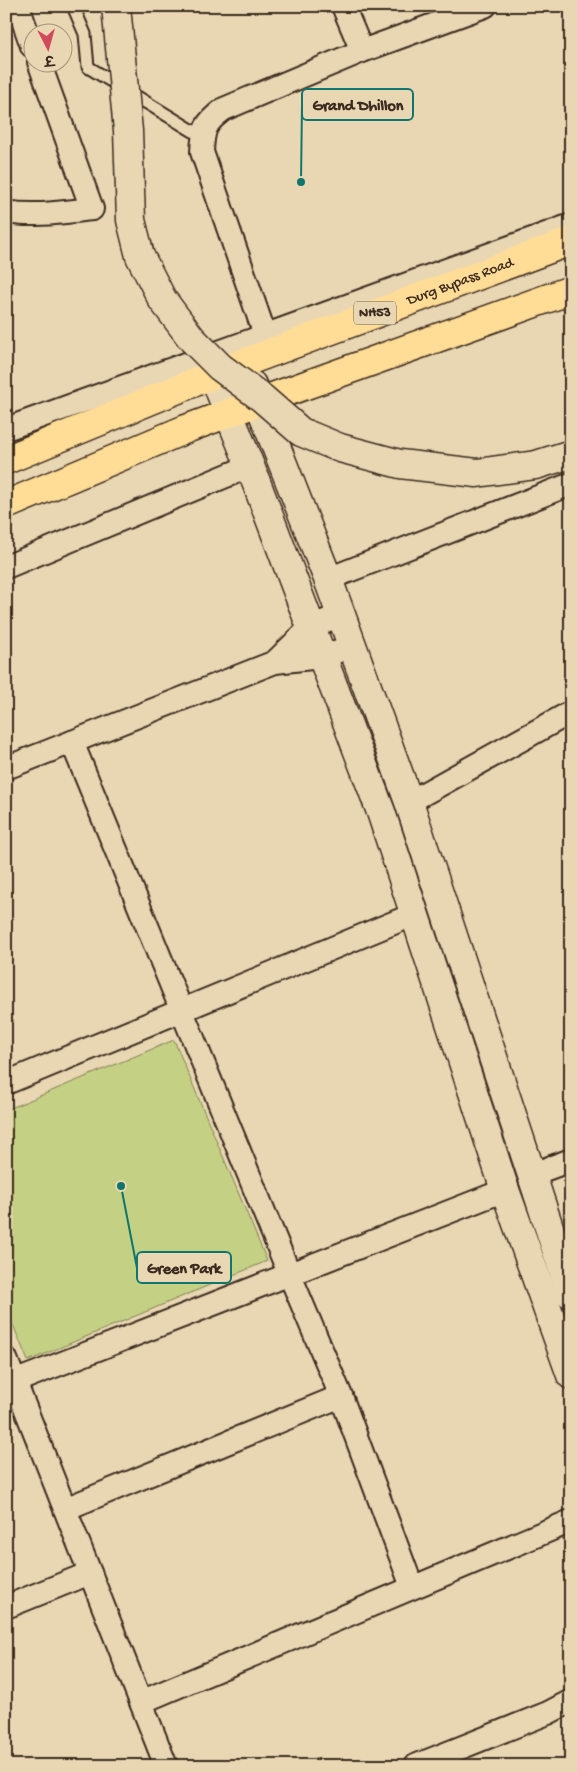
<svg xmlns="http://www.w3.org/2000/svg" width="577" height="1772" font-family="'Gochi Hand','Playpen Sans Deva',sans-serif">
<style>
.green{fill:#c4d184;stroke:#807e51}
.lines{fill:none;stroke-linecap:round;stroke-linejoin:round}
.lane-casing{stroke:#3b2a1e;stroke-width:15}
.street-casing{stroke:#3b2a1e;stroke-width:26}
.secondary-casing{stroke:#3b2a1e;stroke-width:31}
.highway-casing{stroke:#3b2a1e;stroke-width:31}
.lane{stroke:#e9d7b4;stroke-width:11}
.street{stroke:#e9d7b4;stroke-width:22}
.secondary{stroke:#e9d7b4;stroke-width:28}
.highway{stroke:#ffdd96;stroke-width:28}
.secondary-bridge-casing{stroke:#3b2a1e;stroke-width:31;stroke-linecap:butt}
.secondary-bridge{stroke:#e9d7b4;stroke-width:28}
.labels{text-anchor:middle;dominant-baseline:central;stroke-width:4;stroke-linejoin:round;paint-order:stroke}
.shield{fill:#e9d7b4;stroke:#6f5e4b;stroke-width:1}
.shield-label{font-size:14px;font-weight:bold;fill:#3b2a1e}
.street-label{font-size:15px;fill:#3b2a1e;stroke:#e9d7b4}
.leader{fill:none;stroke:#0f766e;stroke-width:2}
.callout-dot{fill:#0f766e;stroke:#e9d7b4;stroke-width:2}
.callout{fill:#e9d7b4;stroke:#0f766e;stroke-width:2}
.callout-label{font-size:16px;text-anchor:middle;font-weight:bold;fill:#3b2a1e}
</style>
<rect width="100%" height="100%" fill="#e9d7b4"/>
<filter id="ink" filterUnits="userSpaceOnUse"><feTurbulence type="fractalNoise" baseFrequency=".02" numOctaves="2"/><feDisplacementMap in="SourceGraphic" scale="10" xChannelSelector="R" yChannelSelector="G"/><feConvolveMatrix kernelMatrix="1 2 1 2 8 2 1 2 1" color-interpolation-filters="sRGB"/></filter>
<g filter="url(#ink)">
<!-- green -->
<polygon class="green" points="174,1040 267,1261 28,1361 6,1308 6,1110"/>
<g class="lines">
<!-- lane casing -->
<g class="lane-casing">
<polyline id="lane" points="73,6 85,34 88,67 203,137"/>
</g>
<!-- street casing -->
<g class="street-casing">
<g id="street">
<polyline points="18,6 32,46"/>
<polyline points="343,6 362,51"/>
<path d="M6,212C34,217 64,212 92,209L39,62"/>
<path d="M265,335L202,152C203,129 205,123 224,109L362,51L485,6"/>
<polyline points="6,429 571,225"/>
<polyline points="6,567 250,466"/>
<polyline points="328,579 571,484"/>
<polyline points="275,662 321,657 353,646"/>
<polyline points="72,742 289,1273 341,1396 412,1587"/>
<polyline points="6,768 275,662 311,627 340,615"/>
<polyline points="409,802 571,712"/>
<polyline points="6,1083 415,914"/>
<polyline points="530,1175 571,1160"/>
<polyline points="6,1359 166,1766"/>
<polyline points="6,1385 505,1190"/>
<polyline points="65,1509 341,1396"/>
<polyline points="6,1607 90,1573"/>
<polyline points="141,1702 571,1521"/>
<polyline points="415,1766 548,1713 571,1701"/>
</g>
</g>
<!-- secondary casing -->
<g class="secondary-casing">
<g id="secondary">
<polyline points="213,374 250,466 381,812 505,1190 571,1375"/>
<polyline points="252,385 328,579 409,802 571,1294"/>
</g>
</g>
<!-- highway casing -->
<g class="highway-casing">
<g id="highway">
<path id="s1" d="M6,460L224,370L571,241"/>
<polyline points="6,505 186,429 253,404 571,290"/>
</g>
</g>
<!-- lane -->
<use href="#lane" class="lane"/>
<!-- street -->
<use href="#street" class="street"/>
<!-- secondary -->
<use href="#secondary" class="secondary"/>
<!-- highway -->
<use href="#highway" class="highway"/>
<!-- secondary-bridge casing -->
<g class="secondary-bridge-casing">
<polyline id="secondary-bridge" points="116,6 128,131 131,220 140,256 162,299 192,339 220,367 262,398 301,432 340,448 400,464 477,473 536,465 571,454"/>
</g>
<!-- secondary-bridge -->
<use href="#secondary-bridge" class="secondary-bridge"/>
</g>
</g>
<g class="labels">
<!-- shield labels -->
<rect class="shield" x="354" y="301.5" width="42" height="23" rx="4"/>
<g class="shield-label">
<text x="375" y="313">NH53</text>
</g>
<!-- street labels -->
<g class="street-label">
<text stroke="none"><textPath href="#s1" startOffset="488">Durg Bypass Road</textPath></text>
</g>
</g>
<!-- callouts -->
<path class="leader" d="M301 182L302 104M121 1186L137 1268"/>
<g class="callout-dot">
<circle cx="301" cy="182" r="5"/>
<circle cx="121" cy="1186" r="5"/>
</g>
<g class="callout">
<rect x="302" y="89" width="111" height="31" rx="5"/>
<rect x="137" y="1252" width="94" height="31" rx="5"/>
</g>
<g class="callout-label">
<text x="358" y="110">Grand Dhillon</text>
<text x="184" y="1273">Green Park</text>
</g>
<!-- margin -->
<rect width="577" height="1772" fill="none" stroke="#e9d7b4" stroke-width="25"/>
<rect x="12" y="12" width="552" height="1747" fill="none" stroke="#3b2a1e" stroke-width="2" filter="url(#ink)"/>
<!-- north arrow -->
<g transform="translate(48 48) rotate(174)"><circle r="24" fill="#e9d7b4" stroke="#a39278"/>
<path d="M0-4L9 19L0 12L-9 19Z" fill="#d1495b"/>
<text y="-8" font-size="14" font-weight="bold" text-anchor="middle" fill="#3b2a1e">उ</text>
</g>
</svg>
